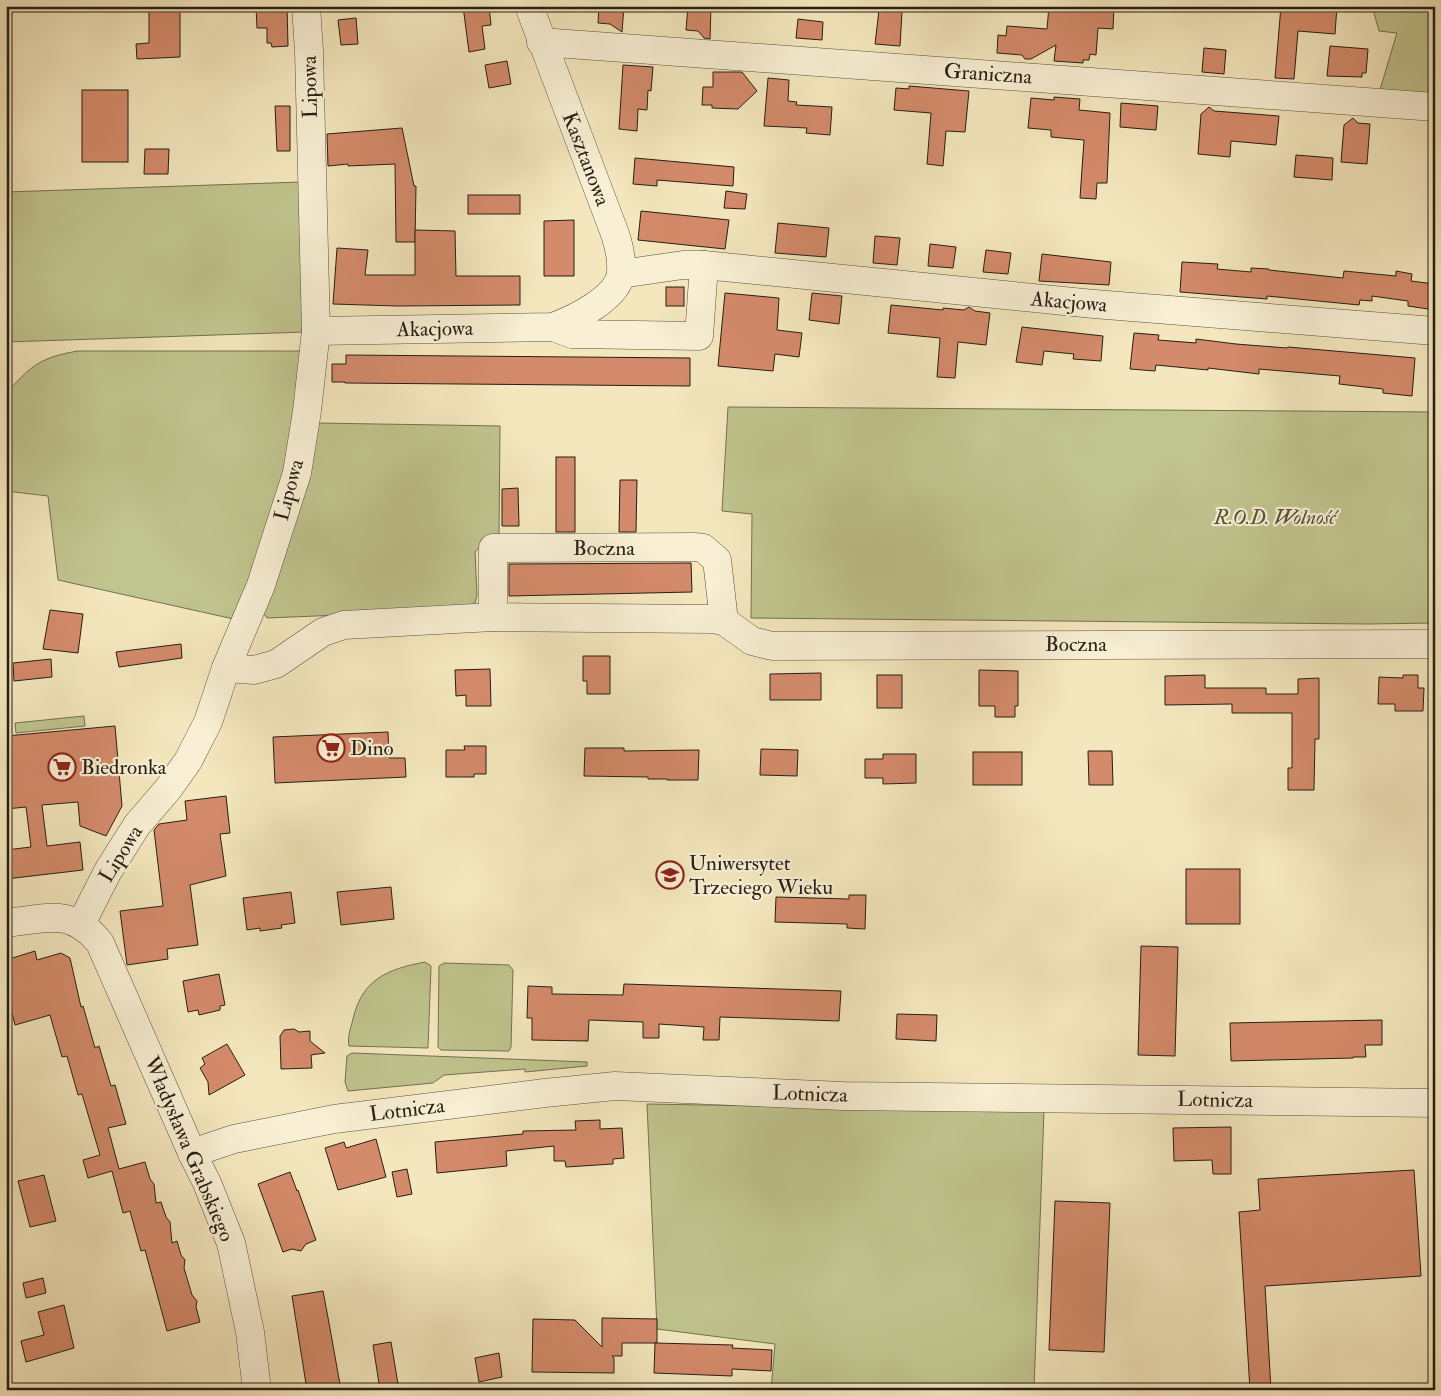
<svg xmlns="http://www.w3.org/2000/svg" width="1441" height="1396" font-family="'IM FELL Double Pica',serif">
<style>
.green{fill:#c0c48e;stroke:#737152}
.building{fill:#d48b6b;stroke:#261e15}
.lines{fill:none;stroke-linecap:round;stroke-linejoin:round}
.minor-casing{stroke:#5a503f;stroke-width:29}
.minor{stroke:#f8efd4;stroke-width:28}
.labels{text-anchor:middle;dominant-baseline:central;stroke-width:4.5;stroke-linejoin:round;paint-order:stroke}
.street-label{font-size:21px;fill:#261e15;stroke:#f8efd4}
.park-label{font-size:21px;font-style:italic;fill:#545039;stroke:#f8efd4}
.poi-label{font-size:21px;fill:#261e15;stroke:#f8efd4;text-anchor:start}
</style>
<rect width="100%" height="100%" fill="#f4e7bd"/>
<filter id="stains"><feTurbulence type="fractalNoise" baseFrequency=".004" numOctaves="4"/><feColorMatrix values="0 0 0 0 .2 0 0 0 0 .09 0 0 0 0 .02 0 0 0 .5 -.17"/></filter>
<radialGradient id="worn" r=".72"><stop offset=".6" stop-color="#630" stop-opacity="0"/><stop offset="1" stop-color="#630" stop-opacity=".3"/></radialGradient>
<!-- green -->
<g class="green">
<polygon points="1372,6 1435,6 1435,98 1379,93 1397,33 1379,31"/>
<polygon points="301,182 306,332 6,342 6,192"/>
<path d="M78,351H306L288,463L238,620L58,580L48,496L6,491V394C30,366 41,357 78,351Z"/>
<polygon points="728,407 1435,412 1435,623 1368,624 751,618 752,514 722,511"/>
<path d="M317,423L500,426L499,534C493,542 482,544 475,552L477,595L475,603L463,610L267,618L263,612Z"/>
<polygon points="84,716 85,726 16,733 15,723"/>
<path d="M425,962L431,966L428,1048L349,1046C347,1037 351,1027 353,1019C362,979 388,969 425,962Z"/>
<polygon points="444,963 509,965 513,970 511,1047 509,1051 441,1050 438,1047 439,966"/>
<polygon points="352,1053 587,1062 587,1066 525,1072 525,1069 444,1075 433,1083 348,1091 345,1082 347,1056"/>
<polygon points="647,1104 1044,1111 1034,1390 771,1390 775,1344 657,1329"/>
</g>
<!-- building -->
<g class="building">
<polygon points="149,6 180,6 180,57 137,59 136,44 149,43"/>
<polygon points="256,6 287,6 288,46 272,47 271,43 267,43 267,28 257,28"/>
<polygon points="463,6 489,6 491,25 482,26 485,49 469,52"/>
<polygon points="599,6 624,6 622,32 610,24 598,23"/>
<polygon points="688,6 711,6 710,39 704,38 698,31 686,30"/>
<polygon points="1049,6 1114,6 1113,29 1098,28 1096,55 1090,54 1089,60 1083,60 1083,63 1054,61 1056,45 1031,59 1025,59 1022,55 997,53 998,35 1006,36 1007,26 1047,29"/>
<polygon points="1281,6 1337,6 1335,34 1298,31 1294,79 1275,78"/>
<polygon points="879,10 902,12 900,46 875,44"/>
<polygon points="356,18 358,44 341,45 338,20"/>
<polygon points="798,19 823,22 822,40 796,38"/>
<polygon points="1330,46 1368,49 1366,73 1362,73 1362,77 1327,76"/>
<polygon points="1204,48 1226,50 1224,74 1202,72"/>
<polygon points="507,61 511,84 489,88 485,65"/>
<polygon points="623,65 653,67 651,91 648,90 647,110 638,109 637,131 619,129"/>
<polygon points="713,72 742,72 757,91 738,109 712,108 712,105 702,105 703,87 713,87"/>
<polygon points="768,78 789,80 788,101 797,102 796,105 832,107 830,135 806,133 807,128 764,126"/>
<polygon points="909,86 969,91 965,132 946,131 943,166 927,164 931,113 894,110 896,88 909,89"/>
<rect x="82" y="90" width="46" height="72"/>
<polygon points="1054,97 1080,99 1079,110 1110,113 1107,183 1097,183 1096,199 1080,198 1084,140 1051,137 1051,130 1028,128 1031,98 1054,100"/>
<polygon points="1121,103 1158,106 1156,130 1120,127"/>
<polygon points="275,106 290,106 290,151 277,151"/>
<polygon points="1209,107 1214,111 1279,116 1276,145 1231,141 1230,157 1198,154 1201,114"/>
<polygon points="1353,118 1358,123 1370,124 1367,164 1341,162 1344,125"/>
<polygon points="402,128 414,186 416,186 415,242 396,242 395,164 348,166 348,164 328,166 327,134"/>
<polygon points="145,149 169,149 168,174 144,174"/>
<polygon points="1296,155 1333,158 1332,180 1294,177"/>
<polygon points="635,158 734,167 733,186 657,180 657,186 633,184"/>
<polygon points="726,191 747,194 745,209 724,208"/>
<rect x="468" y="195" width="52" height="19"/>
<polygon points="641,211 729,220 725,249 638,240"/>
<polygon points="574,220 574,276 544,276 544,221"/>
<polygon points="778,223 829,228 826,257 775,253"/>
<polygon points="415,230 455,231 456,276 520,276 520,305 397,306 333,304 337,248 368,250 365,275 415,275"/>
<polygon points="875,236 900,238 897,265 873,263"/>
<polygon points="930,244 956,247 953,268 928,266"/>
<polygon points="986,250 1011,253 1008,274 983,272"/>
<polygon points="1042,254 1111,262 1109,285 1039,281"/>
<polygon points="1182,262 1218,264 1217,269 1251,272 1251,268 1269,269 1269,270 1343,278 1344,271 1396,276 1396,271 1412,274 1411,281 1435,284 1435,310 1408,306 1408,301 1372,296 1372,301 1360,300 1359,305 1267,296 1267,299 1180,292"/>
<rect x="666" y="287" width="18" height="19"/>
<polygon points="725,293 779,298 777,330 802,333 799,357 775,354 773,371 718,366"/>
<polygon points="812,293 842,296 839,324 809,320"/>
<polygon points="891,305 943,310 943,308 964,310 969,307 975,311 990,313 986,345 958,342 955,378 937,377 940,338 888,333"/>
<polygon points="1022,327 1103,336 1101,361 1073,359 1074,354 1044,351 1042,365 1016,362"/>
<polygon points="1134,333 1159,335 1158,340 1196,343 1196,339 1236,344 1287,348 1288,347 1415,358 1412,396 1383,393 1383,389 1339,384 1340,376 1259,369 1259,374 1208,368 1208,370 1156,365 1155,371 1130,369"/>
<polygon points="346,355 690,358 690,386 345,383 345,382 332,382 332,364 346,364"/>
<rect x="556" y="457" width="19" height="75"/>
<polygon points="620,480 637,480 636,532 619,532"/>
<polygon points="518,488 519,526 502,526 502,489"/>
<polygon points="691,563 692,592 509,596 509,564"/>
<polygon points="50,610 83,614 78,653 43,649"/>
<polygon points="181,644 182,658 119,667 116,652"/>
<polygon points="583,656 610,656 610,694 587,694 587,681 583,681"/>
<polygon points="51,659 52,677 14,681 13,663"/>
<polygon points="490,669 491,706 466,706 466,695 456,696 455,670"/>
<polygon points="979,670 1018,671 1018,706 1015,706 1015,717 995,717 995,706 979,706"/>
<polygon points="821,673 821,700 770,700 770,674"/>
<rect x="877" y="675" width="25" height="33"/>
<polygon points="1205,675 1205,688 1266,688 1266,694 1298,694 1298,679 1319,678 1319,739 1315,739 1314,790 1288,790 1288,768 1292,768 1292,713 1232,713 1232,704 1165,705 1165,676"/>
<polygon points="1403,675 1418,675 1418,688 1424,688 1423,711 1395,711 1395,704 1378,704 1379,677 1403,678"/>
<polygon points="115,726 122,806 106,836 80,826 78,802 42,805 47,846 80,842 83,870 6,879 6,850 31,847 26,807 6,809 6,736"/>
<polygon points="388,732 389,758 405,758 406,777 275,783 273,737"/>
<polygon points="464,746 486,746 486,774 474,774 474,777 446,777 446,750 465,750"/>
<polygon points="585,748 624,748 624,751 699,750 698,780 667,780 667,779 648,779 648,777 584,776"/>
<polygon points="761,749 798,750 797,776 760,775"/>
<polygon points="1088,751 1112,751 1113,785 1089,785"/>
<rect x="973" y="752" width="49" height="33"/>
<polygon points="883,754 916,754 916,783 883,784 883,778 865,778 865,759 883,759"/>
<polygon points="226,796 230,833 220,834 226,876 190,885 198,945 167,949 168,959 127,965 120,911 163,906 154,830 159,824 187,820 185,801"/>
<rect x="1186" y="869" width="54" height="55"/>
<polygon points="391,887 394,919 341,925 337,892"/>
<polygon points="291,892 295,923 281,925 282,928 260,931 260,928 247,930 243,898"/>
<polygon points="849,895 866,895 865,929 847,928 847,924 775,922 776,897 849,899"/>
<polygon points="1141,946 1178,947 1175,1056 1138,1055"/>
<polygon points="35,951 37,960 61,953 70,958 81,1007 83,1006 95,1048 99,1046 111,1086 115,1085 126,1124 108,1128 119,1169 145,1162 150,1179 154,1184 156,1203 161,1202 166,1217 170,1222 172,1243 177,1241 181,1255 185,1260 184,1268 192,1295 197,1301 196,1307 200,1322 167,1331 145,1250 141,1251 130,1211 123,1213 112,1171 88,1178 83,1160 100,1155 82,1094 78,1095 67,1056 62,1057 50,1015 15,1025 6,989 6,960"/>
<polygon points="219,974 225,1005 220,1006 220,1010 199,1015 198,1010 188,1012 183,981"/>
<polygon points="624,984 841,991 839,1021 720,1017 719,1040 703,1040 704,1027 659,1024 659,1038 643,1038 643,1022 589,1020 588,1041 532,1040 532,1018 527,1018 528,986 552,987 552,994 623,995"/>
<polygon points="897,1014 937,1015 936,1041 896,1039"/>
<polygon points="1382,1020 1382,1045 1365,1045 1366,1057 1353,1057 1353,1058 1231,1061 1230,1023"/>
<polygon points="294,1029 299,1032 310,1031 310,1041 325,1053 311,1055 312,1068 281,1069 280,1036 284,1030"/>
<polygon points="227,1044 245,1075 209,1095 208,1082 200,1068 205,1064 202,1058"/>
<polygon points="600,1120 600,1129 622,1128 624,1158 613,1159 613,1164 566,1167 565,1161 554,1161 554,1146 506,1151 507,1166 437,1173 435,1142 523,1134 523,1131 576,1130 575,1121"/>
<polygon points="1231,1127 1231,1174 1213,1174 1212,1160 1174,1161 1173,1128"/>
<polygon points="376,1139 386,1177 338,1190 325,1148 344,1142 346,1148"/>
<polygon points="407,1169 412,1194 397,1197 392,1172"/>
<polygon points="1414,1170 1421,1276 1265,1286 1271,1390 1250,1390 1239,1212 1260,1210 1258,1179"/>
<polygon points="290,1172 297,1191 298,1190 316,1240 306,1244 301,1251 292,1249 283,1252 258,1184"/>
<polygon points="44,1175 56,1221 30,1227 18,1181"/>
<polygon points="1055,1201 1110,1203 1104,1352 1049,1350"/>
<polygon points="43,1278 46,1293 26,1298 23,1283"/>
<polygon points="323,1291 329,1323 341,1390 307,1390 292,1296"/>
<polygon points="64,1305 74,1348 26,1362 21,1341 44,1335 38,1312"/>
<polygon points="602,1318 657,1319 657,1343 622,1343 622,1356 612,1356 614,1358 614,1373 532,1372 533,1319 575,1320 602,1347"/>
<polygon points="391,1342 399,1390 380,1390 373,1345"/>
<polygon points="655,1343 733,1345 732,1348 772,1350 771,1371 732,1369 732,1376 654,1373"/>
<polygon points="499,1353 502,1377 479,1382 475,1358"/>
</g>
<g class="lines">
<!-- minor casing -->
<g class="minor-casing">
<g id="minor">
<polyline points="541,42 1435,107"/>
<polyline points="621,274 683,265 704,265 1094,304 1435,331"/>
<polyline points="553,327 572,334 699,336 704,265"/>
<path d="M316,331L553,327C574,319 619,298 621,272C622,259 619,246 615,234L529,6"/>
<polyline points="493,617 493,548 694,547 703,548 717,560 724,621"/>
<polyline points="226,668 254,670 276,664 323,632 344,625 493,617 711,619 724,621 752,641 772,646 1435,644"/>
<path d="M6,923C47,919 71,907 100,943L192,1153L207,1183L231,1243L250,1332L257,1390"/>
<polyline points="81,924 108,871 137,825 168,789 188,761 208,722 226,668 261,585 297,473 307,411 316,331 309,51 306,6"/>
<polyline points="192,1153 234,1139 334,1119 545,1093 615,1086 843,1096 1435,1103"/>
</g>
</g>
<!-- minor -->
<use href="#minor" class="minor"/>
</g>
<!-- icons -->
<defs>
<g id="supermarket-ring" transform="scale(1.4375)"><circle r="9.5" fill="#f8efd4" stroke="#8f2418" stroke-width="1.5"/><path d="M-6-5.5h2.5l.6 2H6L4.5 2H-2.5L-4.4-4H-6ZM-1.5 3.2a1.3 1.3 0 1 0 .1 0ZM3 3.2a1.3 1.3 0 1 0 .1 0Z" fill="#8f2418"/></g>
<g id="university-ring" transform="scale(1.4375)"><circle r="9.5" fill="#f8efd4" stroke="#8f2418" stroke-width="1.5"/><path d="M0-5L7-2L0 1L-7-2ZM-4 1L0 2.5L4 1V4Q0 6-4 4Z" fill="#8f2418"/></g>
</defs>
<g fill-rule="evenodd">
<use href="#supermarket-ring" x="331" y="748"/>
<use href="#supermarket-ring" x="62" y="767"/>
<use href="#university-ring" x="670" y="875"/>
</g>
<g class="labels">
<!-- street labels -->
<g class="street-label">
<text transform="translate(988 74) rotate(4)">Graniczna</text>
<text transform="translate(310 87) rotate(-91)">Lipowa</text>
<text transform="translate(586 159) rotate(69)">Kasztanowa</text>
<text transform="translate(1069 302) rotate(5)">Akacjowa</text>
<text transform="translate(435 329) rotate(-1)">Akacjowa</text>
<text transform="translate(289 490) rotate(-75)">Lipowa</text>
<text x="604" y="548">Boczna</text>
<text x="1076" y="644">Boczna</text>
<text transform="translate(121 854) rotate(-58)">Lipowa</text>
<text transform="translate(810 1094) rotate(2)">Lotnicza</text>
<text transform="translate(1215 1100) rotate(1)">Lotnicza</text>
<text transform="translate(407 1110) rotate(-7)">Lotnicza</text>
<text transform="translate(189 1149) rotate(67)">Władysława Grabskiego</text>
</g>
<!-- park labels -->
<g class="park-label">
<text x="1275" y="517">R.O.D. Wolność</text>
</g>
<!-- poi labels -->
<g class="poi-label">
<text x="350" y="748">Dino</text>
<text x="81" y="767">Biedronka</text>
<text x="689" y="863">Uniwersytet<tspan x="689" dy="24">Trzeciego Wieku</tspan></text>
</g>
</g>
<!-- margin -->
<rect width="1441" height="1396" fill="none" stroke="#f4e7bd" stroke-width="25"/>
<rect x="8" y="8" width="1426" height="1381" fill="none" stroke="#261e15" stroke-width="2.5"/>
<rect x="12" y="12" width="1416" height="1371" fill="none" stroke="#261e15"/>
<rect width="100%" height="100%" filter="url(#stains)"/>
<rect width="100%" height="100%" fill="url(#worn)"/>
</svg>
